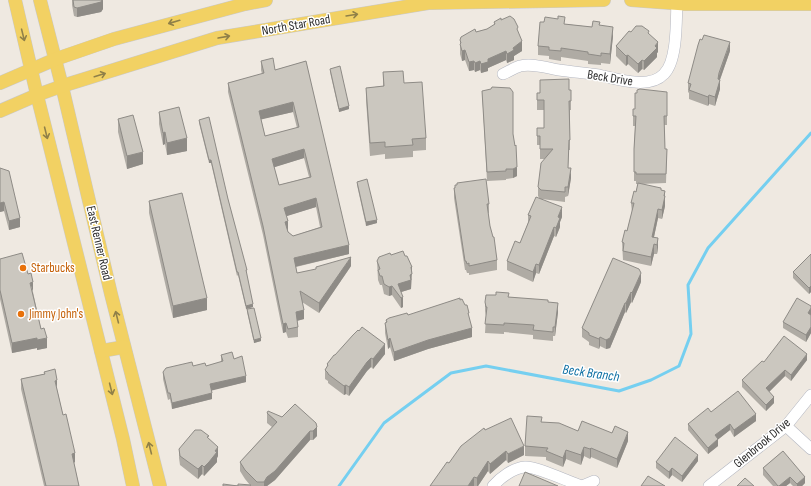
<svg xmlns="http://www.w3.org/2000/svg" width="811" height="486" font-family="'Sofia Sans Condensed',sans-serif">
<style>
.lines{fill:none;stroke-linecap:round;stroke-linejoin:round}
.stream{stroke:#75cff0;stroke-width:3}
.minor-casing{stroke:#b4b7c1;stroke-width:12}
.major-casing{stroke:#c9c9c9;stroke-width:14}
.minor{stroke:#fff;stroke-width:11}
.major{stroke:#f2d163;stroke-width:13}
.wall{fill:#afaba4;fill-rule:evenodd}
.shaded-wall{fill:#8e8b86}
.building{fill:#cbc7bf;stroke:#8e8b86;fill-rule:evenodd}
.oneway{stroke:#908048}
.food-dot{fill:#e8710a;stroke:#fff;stroke-width:1.5}
.labels{text-anchor:middle;dominant-baseline:central;stroke-width:3;stroke-linejoin:round;paint-order:stroke}
.street-label{font-size:13px;fill:#2e2e2e;stroke:#fff}
.food-label{font-size:13px;fill:#c56008;stroke:#fff;text-anchor:start}
.water-label{font-size:14px;font-style:italic;fill:#0d6fa3;stroke:#fff}
</style>
<rect width="100%" height="100%" fill="#efe9e1"/>
<g class="lines">
<!-- stream -->
<polyline class="stream" points="339,486 384,423 451,373 486,366 619,391 651,380 679,366 691,334 688,285 708,248 811,133"/>
<!-- minor casing -->
<g class="minor-casing">
<g id="minor">
<path d="M503,74C508,72 514,68 520,66C533,63 547,68 559,70C573,72 586,73 599,75C617,79 649,90 664,74C678,60 676,19 677,0"/>
<polyline points="786,426 811,449"/>
<path d="M493,486C500,478 513,468 525,467C536,466 569,482 582,486"/>
<polyline points="582,486 594,481"/>
<polyline points="709,486 786,426 811,395"/>
</g>
</g>
<!-- major casing -->
<g class="major-casing">
<g id="major">
<polyline points="15,0 37,95 123,439 133,486"/>
<polyline points="40,0 62,86 111,294 160,486"/>
<polyline points="631,0 685,4 811,4"/>
<polyline points="0,83 56,59 114,39 245,4 266,0"/>
<polyline points="0,111 37,95 62,86 217,38 428,3 604,0"/>
<polyline points="101,351 124,347"/>
</g>
</g>
<!-- minor -->
<use href="#minor" class="minor"/>
<!-- major -->
<use href="#major" class="major"/>
</g>
<!-- wall -->
<g class="wall">
<polygon points="72,0 103,0 103,9 101,12 77,17 74,16 72,5"/>
<polygon points="501,20 518,33 522,51 514,56 514,60 507,63 506,60 488,68 488,71 481,73 480,70 475,72 474,70 469,71 465,60 462,61 460,54 460,40 476,32 487,29 494,25 494,22"/>
<polygon points="565,24 592,27 600,25 613,36 610,64 601,63 601,65 588,64 588,61 561,57 561,61 549,59 549,56 538,55 538,46"/>
<polygon points="631,32 649,34 658,52 657,53 657,57 644,70 642,69 638,73 628,64 626,66 616,56 616,46"/>
<polygon points="730,51 720,80 720,89 715,106 709,104 708,106 689,99 689,93 688,92 688,83"/>
<path d="M261,61L275,70L306,61L349,254L296,267L297,273L351,266L319,313L302,302L304,319L297,321L298,327V337L288,338L286,332L283,333L263,235L228,92V83L262,74L261,70ZM293,112L297,128L265,136L261,119ZM304,158L309,177L279,185L274,167ZM316,207L320,227L293,236L288,232L286,216Z"/>
<polygon points="330,69 349,109 339,112 330,72"/>
<polygon points="383,72 404,83 426,138 426,150 413,151 413,157 385,159 385,154 370,156 366,100 366,88 383,86"/>
<polygon points="569,90 571,90 571,110 570,110 570,150 569,150 568,168 571,178 568,196 565,197 565,202 542,199 562,217 560,222 560,227 556,237 554,236 539,274 536,273 533,282 507,270 507,261 520,243 528,223 528,215 540,199 538,196 538,187 545,159 540,159 540,145 537,145 537,128 544,128 544,110 537,110 537,93"/>
<polygon points="482,91 513,134 517,176 513,178 506,179 506,180 487,181"/>
<polygon points="667,92 667,125 664,125 665,149 667,149 666,183 640,184 665,191 665,206 662,219 658,218 654,237 658,247 657,254 654,254 651,266 623,260 622,242 627,231 632,212 631,203 636,192 638,184 636,184 636,181 634,181 634,149 635,126 633,126 633,116 635,109"/>
<polygon points="159,112 187,151 167,155 165,144 163,145 159,124"/>
<polygon points="118,119 143,164 127,169 118,132"/>
<polygon points="199,120 228,199 247,273 246,273 253,307 246,309 238,275 237,276 211,163 209,163 199,123"/>
<polygon points="0,168 20,227 9,230 4,211 0,212"/>
<polygon points="357,182 377,223 366,226 357,185"/>
<polygon points="455,185 489,204 489,213 488,213 490,226 497,260 497,270 469,275 469,273 467,273 466,270 465,270 454,198 454,188 455,188"/>
<polygon points="149,201 207,310 173,318 149,213"/>
<polygon points="811,254 811,292 809,294 793,278 793,272"/>
<polygon points="391,255 405,256 412,267 411,289 401,292 403,307 401,308 392,295 389,296 384,294 382,285 380,285 378,280 377,261"/>
<polygon points="0,259 33,292 41,329 47,348 37,350 37,348 12,353 0,299"/>
<polygon points="641,282 632,303 631,302 626,313 625,312 610,348 606,349 600,346 599,349 589,345 589,342 582,337 582,328"/>
<polygon points="509,297 548,302 558,312 555,336 553,336 553,341 533,339 533,335 504,332 504,334 485,333 486,316 485,311 485,302"/>
<polygon points="247,309 261,341 254,343 247,312"/>
<polygon points="811,314 811,333 806,342 783,328 783,322"/>
<polygon points="469,318 472,337 428,349 394,361 390,347 388,349 385,333 385,323 386,323 386,320"/>
<polygon points="385,354 373,369 371,367 367,371 349,396 346,394 344,395 328,383 328,381 325,379 325,370 327,367 327,364 335,355"/>
<polygon points="221,355 234,359 246,382 211,390 212,399 172,409 170,399 168,400 163,379 163,372 193,366 206,366 221,362"/>
<polygon points="807,360 791,381 785,376 769,392 774,403 766,411 742,387 742,380 764,362"/>
<polygon points="44,372 57,389 63,415 75,462 74,463 79,486 44,486 21,389 21,379 44,374"/>
<polygon points="295,404 317,436 313,440 310,440 275,480 267,486 252,486 251,485 238,486 250,485 245,479 240,471 240,462 272,427 267,423 267,413 282,417"/>
<polygon points="711,412 756,421 734,437 730,430 718,439 718,446 708,454 688,430 688,424"/>
<polygon points="542,422 578,431 628,441 617,468 591,457 590,459 584,456 581,465 566,459 563,467 546,460 546,457 525,456 525,446"/>
<polygon points="485,430 524,455 508,463 506,460 490,474 488,471 478,486 430,486 449,463"/>
<polygon points="209,439 218,456 217,458 217,462 204,476 202,474 198,479 180,465 179,458 179,449"/>
<polygon points="783,451 805,483 802,486 793,486 790,483 786,486 773,486 763,475 763,468"/>
<polygon points="698,461 682,482 672,475 669,479 656,468 656,462"/>
</g>
<!-- shaded-wall -->
<g class="shaded-wall">
<polygon points="103,0 103,9 101,12 77,17 77,8"/>
<polygon points="613,27 613,36 610,64 610,54"/>
<polygon points="522,41 522,51 514,56 514,60 507,63 507,54 513,48"/>
<polygon points="658,42 658,52 657,53 657,57 644,70 644,61"/>
<polygon points="730,42 730,51 719,82 720,80 720,89 715,106 715,97 718,79"/>
<polygon points="465,50 465,60 462,61 462,51"/>
<polygon points="506,51 506,60 488,68 488,71 481,73 481,64 488,59"/>
<polygon points="628,55 628,64 626,66 626,56"/>
<polygon points="642,60 642,69 638,73 638,64"/>
<polygon points="474,61 474,70 469,71 469,62"/>
<polygon points="480,61 480,70 475,72 475,63"/>
<polygon points="709,95 709,104 708,106 708,97"/>
<polygon points="293,102 293,112 259,120 259,111"/>
<polygon points="349,106 349,109 339,112 339,109"/>
<polygon points="165,132 165,144 163,145 163,133"/>
<polygon points="187,138 187,151 167,155 167,143"/>
<polygon points="304,149 304,158 272,168 272,159"/>
<polygon points="143,152 143,164 127,169 127,156"/>
<rect x="209" y="160" width="2" height="3"/>
<polygon points="517,167 517,176 513,178 513,169"/>
<polygon points="571,168 571,178 568,196 568,187"/>
<polygon points="665,191 665,206 662,219 662,210"/>
<polygon points="316,198 316,207 284,217 284,208"/>
<polygon points="4,202 4,211 0,212 0,203"/>
<polygon points="562,207 562,217 560,222 560,227 556,237 556,228 558,217"/>
<polygon points="658,209 658,218 652,246 652,237"/>
<polygon points="20,218 20,227 9,230 9,221"/>
<polygon points="377,220 377,223 366,226 366,222"/>
<polygon points="288,221 288,230 285,231 285,222"/>
<polygon points="554,227 554,236 539,274 539,265"/>
<polygon points="658,238 658,247 657,254 657,245"/>
<polygon points="654,244 654,254 651,266 651,257"/>
<polygon points="349,245 349,254 294,267 294,258"/>
<polygon points="351,257 351,266 319,313 319,303"/>
<polygon points="536,264 536,273 533,282 533,272"/>
<polygon points="411,267 412,267 411,289 398,293 398,284 410,275"/>
<polygon points="641,273 641,282 632,303 632,293"/>
<polygon points="33,282 33,292 30,283"/>
<polygon points="392,286 392,295 389,296 389,287"/>
<polygon points="811,286 811,292 809,294 809,288"/>
<polygon points="631,292 631,302 626,313 626,303"/>
<polygon points="403,297 403,307 401,308 401,298"/>
<polygon points="207,298 207,310 173,318 173,306"/>
<polygon points="558,303 558,312 555,336 555,327"/>
<polygon points="625,303 625,312 610,348 606,349 606,340"/>
<polygon points="253,304 253,307 246,309 246,306"/>
<polygon points="811,308 811,314 808,319 808,313"/>
<polygon points="304,310 304,319 296,321 296,312"/>
<polygon points="286,323 286,332 283,333 283,324"/>
<polygon points="811,327 811,333 806,342 806,335"/>
<polygon points="472,328 472,337 428,349 394,361 394,352 428,340"/>
<polygon points="600,337 600,346 599,349 599,339"/>
<polygon points="37,338 37,348 12,353 12,343"/>
<polygon points="47,338 47,348 37,350 37,340"/>
<polygon points="261,338 261,341 254,343 254,340"/>
<polygon points="390,338 390,347 388,349 388,340"/>
<polygon points="385,344 385,354 373,369 373,359"/>
<polygon points="807,354 807,360 791,381 791,375"/>
<polygon points="371,358 371,367 367,371 349,396 349,387 367,362"/>
<polygon points="785,370 785,376 766,395 766,388"/>
<polygon points="246,376 246,382 210,391 210,384"/>
<polygon points="57,380 57,389 55,381"/>
<polygon points="346,385 346,394 344,395 344,386"/>
<polygon points="212,393 212,399 172,409 172,403"/>
<polygon points="774,397 774,403 766,411 766,405"/>
<polygon points="756,414 756,421 734,437 734,430"/>
<polygon points="730,424 730,430 715,442 715,435"/>
<polygon points="317,427 317,436 313,440 313,431"/>
<polygon points="310,431 310,440 275,480 267,486 264,486 264,482 267,477"/>
<polygon points="628,432 628,441 617,468 617,459"/>
<polygon points="718,439 718,446 708,454 708,448"/>
<polygon points="524,446 524,455 508,463 508,454"/>
<polygon points="218,447 218,456 217,458 217,462 204,476 204,467 215,451"/>
<polygon points="584,447 584,456 581,465 581,455"/>
<polygon points="591,448 591,457 590,459 590,449"/>
<polygon points="566,450 566,459 563,467 563,458"/>
<polygon points="506,451 506,460 490,474 490,464"/>
<polygon points="75,453 75,462 72,463 72,454"/>
<polygon points="698,455 698,461 682,482 682,476"/>
<polygon points="488,461 488,471 478,486 477,486 477,478"/>
<polygon points="202,465 202,474 198,479 198,469"/>
<polygon points="672,468 672,475 669,479 669,472"/>
<polygon points="474,477 474,486 468,486"/>
<polygon points="790,477 790,483 786,486 779,486"/>
<polygon points="805,477 805,483 802,486 797,486 797,484"/>
</g>
<!-- building -->
<g class="building">
<polygon points="73,0 102,0 101,2 77,8 74,7"/>
<polygon points="510,16 514,19 518,27 517,29 522,41 513,48 514,50 507,54 506,51 488,59 488,62 481,64 480,61 475,63 474,61 469,62 465,50 462,51 460,44 461,43 460,40 461,37 475,29 476,32 487,29 495,24 494,22 501,18 501,20"/>
<polygon points="558,16 565,17 564,24 592,27 593,21 600,22 599,25 613,27 610,54 601,53 601,56 588,54 588,52 561,48 561,51 549,50 549,47 538,46 540,22 544,22 545,17 558,19"/>
<polygon points="636,26 642,26 649,31 648,33 658,42 655,46 657,48 644,61 642,60 638,64 628,55 626,56 616,46 629,31 631,32"/>
<polygon points="704,35 730,42 719,73 718,79 720,80 715,97 709,95 708,97 689,90 691,84 688,83 698,45 700,39 702,40"/>
<path d="M273,58L275,70L306,61L349,245L294,258L297,273L316,269V267L351,257L319,303L300,291L304,310L296,312L298,327L288,329L286,323L283,324L263,226L228,83L264,73L261,61ZM293,102L299,127L265,136L259,111ZM304,149L311,177L279,185L272,159ZM316,198L322,227L293,236L288,232L285,222L288,221L284,208Z"/>
<polygon points="340,66 349,106 339,109 330,69"/>
<polygon points="403,71 404,83 422,82 426,138 412,139 413,145 385,147 385,142 370,143 366,88 384,86 383,72"/>
<polygon points="569,79 569,90 571,90 571,101 569,101 570,140 569,140 568,168 571,168 568,187 565,187 565,192 541,190 538,187 541,163 553,149 540,149 540,136 537,136 537,128 544,128 544,100 537,100 537,93 540,93 540,80"/>
<polygon points="492,87 510,88 513,92 513,134 515,146 516,145 517,167 513,169 506,169 506,171 487,172 482,91 491,89"/>
<polygon points="640,89 667,92 667,116 664,116 665,149 667,149 666,174 636,174 636,172 634,172 634,149 636,116 633,116 633,109 635,109 635,93 637,93 637,90"/>
<polygon points="179,107 187,138 167,143 165,132 163,133 159,112"/>
<polygon points="133,115 143,152 127,156 118,119"/>
<polygon points="209,117 228,199 247,270 246,270 253,304 246,306 238,272 237,272 211,160 209,160 199,120"/>
<polygon points="0,168 9,171 20,218 9,221 4,202 0,203"/>
<polygon points="367,179 377,220 366,222 357,182"/>
<polygon points="486,179 489,204 487,204 490,226 493,237 494,237 497,260 469,266 469,263 467,264 466,261 465,261 454,188 455,188 455,185 457,185 457,183"/>
<polygon points="638,183 661,188 661,190 665,191 664,196 665,196 662,210 658,209 652,237 658,238 657,245 654,244 651,257 623,251 624,243 622,242 625,230 627,231 634,203 631,203 634,191 636,192"/>
<polygon points="182,193 207,298 173,306 149,201"/>
<polygon points="536,197 562,207 558,217 560,218 556,228 554,227 539,265 536,264 533,272 507,261 515,241 520,243 531,216 528,215"/>
<polygon points="403,251 405,256 407,256 412,267 411,267 412,274 410,275 411,280 398,284 403,297 401,298 392,286 389,287 384,284 382,276 380,276 378,270 380,269 377,261 379,257 390,253 391,255"/>
<polygon points="22,253 28,274 31,273 33,282 30,283 41,329 44,328 47,338 37,340 37,338 12,343 0,290 0,259"/>
<polygon points="811,254 811,286 809,288 793,272"/>
<polygon points="613,258 639,269 641,273 632,293 631,292 626,303 625,303 610,338 606,340 600,337 599,339 589,335 589,333 582,328"/>
<polygon points="496,292 509,293 508,297 548,300 548,302 558,303 555,327 553,327 553,332 533,330 534,325 504,323 504,325 485,324 487,307 486,307 485,302 486,295 496,295"/>
<polygon points="460,298 460,300 462,299 465,305 467,305 469,313 468,313 472,328 428,340 394,352 390,338 388,340 385,323 387,322 386,320 389,318 407,313 408,315"/>
<polygon points="797,298 811,306 811,308 808,313 811,315 811,327 806,335 783,322"/>
<polygon points="254,308 261,338 254,340 247,309"/>
<polygon points="362,327 385,344 373,359 371,358 367,362 349,387 346,385 344,386 328,374 328,373 325,370 328,365 327,364 334,355 335,355 353,335 358,330 359,331"/>
<polygon points="784,336 807,354 791,375 785,370 766,388 774,397 766,405 742,380 762,361 764,362"/>
<polygon points="232,352 234,359 242,356 246,376 210,384 212,393 172,403 170,393 168,393 163,372 166,368 192,362 193,366 205,363 206,366 223,361 221,355"/>
<polygon points="55,369 57,380 55,381 63,415 66,414 75,453 72,454 79,486 46,486 21,379 45,374 44,372"/>
<polygon points="738,391 756,414 734,430 730,424 715,435 718,439 708,448 688,424 708,408 711,412"/>
<polygon points="295,404 316,423 317,427 313,431 310,431 275,471 267,477 264,482 257,482 245,470 240,462 277,422 267,413 268,411 282,417"/>
<polygon points="527,416 542,417 541,422 559,423 578,431 582,421 612,433 615,426 628,432 617,459 591,448 590,449 584,447 581,455 566,450 563,458 546,451 548,448 525,446"/>
<polygon points="511,418 524,446 508,454 506,451 490,464 488,461 477,478 474,477 468,486 430,486 447,462 449,463 461,446 484,428 485,430"/>
<polygon points="195,430 201,430 209,436 207,437 218,447 215,451 217,452 209,462 204,467 202,465 198,469 180,456 179,449"/>
<polygon points="675,437 698,455 682,476 672,468 669,472 656,462"/>
<polygon points="783,451 805,477 797,484 790,477 779,486 778,486 763,468"/>
<polygon points="525,472 558,486 519,486"/>
<polygon points="648,476 665,486 641,486"/>
<polygon points="745,478 754,486 737,486"/>
<polygon points="223,484 238,486 238,484 251,485 251,486 223,486"/>
</g>
<!-- one-way arrows -->
<defs><path id="oneway-shaft" d="M-6 0H5M1.5-3L5.5 0L1.5 3" fill="none" stroke-width="1.6" stroke-linecap="round" stroke-linejoin="round"/></defs>
<g class="oneway">
<use href="#oneway-shaft" transform="translate(352 15) rotate(-9)"/>
<use href="#oneway-shaft" transform="translate(174 22) rotate(164)"/>
<use href="#oneway-shaft" transform="translate(23 35) rotate(76)"/>
<use href="#oneway-shaft" transform="translate(224 37) rotate(-10)"/>
<use href="#oneway-shaft" transform="translate(100 75) rotate(-17)"/>
<use href="#oneway-shaft" transform="translate(46 133) rotate(76)"/>
<use href="#oneway-shaft" transform="translate(117 317) rotate(-104)"/>
<use href="#oneway-shaft" transform="translate(111 389) rotate(76)"/>
<use href="#oneway-shaft" transform="translate(150 448) rotate(-104)"/>
</g>
<!-- markers -->
<g class="food-dot">
<circle cx="23" cy="268" r="4"/>
<circle cx="21" cy="314" r="4"/>
</g>
<g class="labels">
<!-- street labels -->
<g class="street-label">
<text transform="translate(296 25) rotate(-10)">North Star Road</text>
<text transform="translate(610 78) rotate(9)">Beck Drive</text>
<text transform="translate(99 243) rotate(77)">East Renner Road</text>
<text transform="translate(762 443) rotate(-40)">Glenbrook Drive</text>
</g>
<!-- food labels -->
<g class="food-label">
<text x="31" y="268">Starbucks</text>
<text x="29" y="314">Jimmy John's</text>
</g>
<!-- water labels -->
<g class="water-label">
<text transform="translate(591 373) rotate(8)">Beck Branch</text>
</g>
</g>
</svg>
